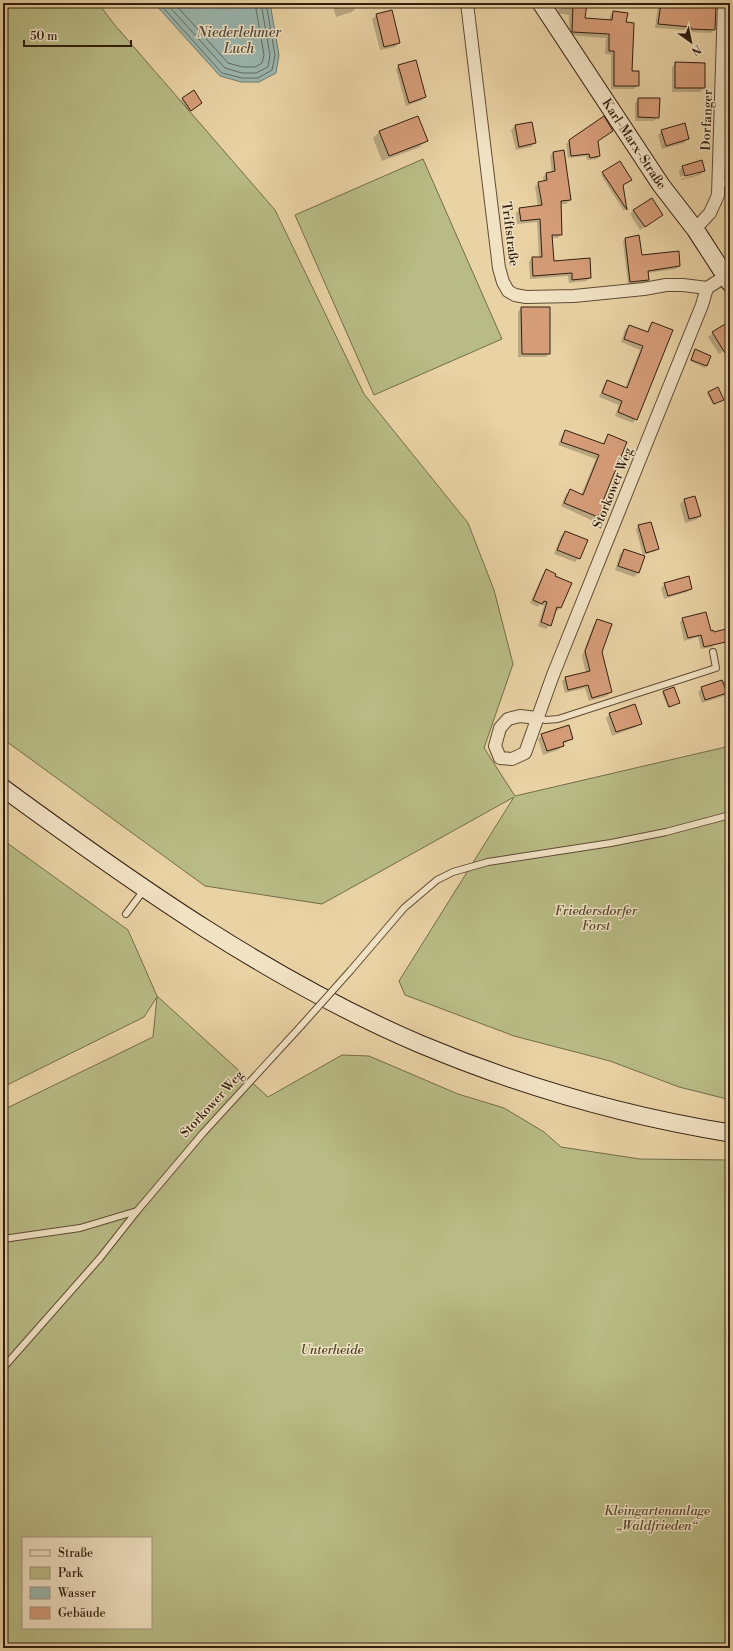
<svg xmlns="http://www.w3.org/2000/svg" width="733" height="1651" font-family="'Libre Bodoni',serif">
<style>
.green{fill:#b8bb85;stroke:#746c4a;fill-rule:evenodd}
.water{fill:#9ab6af;stroke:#70796f}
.shadow{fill:#0003}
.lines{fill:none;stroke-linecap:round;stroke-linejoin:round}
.shore{stroke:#666a5e;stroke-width:1}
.building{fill:#d69d79;stroke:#311e0e}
.lane-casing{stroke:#5f4b34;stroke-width:8}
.street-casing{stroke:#5f4b34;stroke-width:14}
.secondary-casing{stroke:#311e0e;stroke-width:19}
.lane{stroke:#f1e2c4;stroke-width:6}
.street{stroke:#f1e2c4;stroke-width:12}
.secondary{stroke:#f1e2c4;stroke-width:17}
.lane-bridge-casing{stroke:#5f4b34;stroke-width:8;stroke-linecap:butt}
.lane-bridge{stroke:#f1e2c4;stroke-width:6}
.labels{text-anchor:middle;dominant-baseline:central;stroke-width:3;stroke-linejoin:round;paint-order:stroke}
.street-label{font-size:13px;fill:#311e0e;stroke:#f1e2c4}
.park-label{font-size:13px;font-style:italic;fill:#53452c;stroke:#f1e2c4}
.water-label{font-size:14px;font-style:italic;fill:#504c3e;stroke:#f1e2c4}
</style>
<rect width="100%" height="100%" fill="#e9d2a4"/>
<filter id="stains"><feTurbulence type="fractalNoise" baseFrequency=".005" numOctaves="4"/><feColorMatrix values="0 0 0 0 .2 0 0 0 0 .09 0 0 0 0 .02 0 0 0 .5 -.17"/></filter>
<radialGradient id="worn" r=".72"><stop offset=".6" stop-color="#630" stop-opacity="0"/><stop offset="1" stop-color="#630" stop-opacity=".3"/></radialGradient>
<!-- green -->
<g class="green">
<polygon points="3,3 98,3 114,24 275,210 364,394 468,523 494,590 513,664 484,748 515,796 730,746 730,1007 726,1009 730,1031 730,1093 727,1099 679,1087 610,1061 514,1036 405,995 399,981 514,797 322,904 205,886 3,739"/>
<polygon points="423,159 502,339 374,395 295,215"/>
<path d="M3,840L128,930L157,996L268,1097L342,1055L369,1056L458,1094L504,1108L544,1132L561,1147L640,1159L730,1160V1648H3V1110L153,1037L157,997L144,1017L3,1087ZM23,1538H151V1628H23Z"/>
</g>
<!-- water -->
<polygon class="water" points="154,3 270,3 279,55 276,73 259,82 241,82 220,76"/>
<!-- shadow -->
<g class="shadow">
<polygon points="332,3 353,3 355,9 352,12 336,17"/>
<polygon points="560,3 586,3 583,19 609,21 610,16 613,12 625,23 631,72 638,85 634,89 611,89 611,55 605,54 606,38 569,35 569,15 558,13"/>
<polygon points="661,3 715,3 714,29 711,33 688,32 688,30 655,28 658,5"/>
<polygon points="377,15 399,43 395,47 380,50 372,19"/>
<polygon points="676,63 704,88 700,92 672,92 672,67"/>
<polygon points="399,66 425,97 422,100 406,106 396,69"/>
<polygon points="183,98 199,105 189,112 181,100"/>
<polygon points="639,99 658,117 654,121 635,121 635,103"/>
<polygon points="515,126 535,143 531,147 516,150 511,130"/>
<polygon points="380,131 426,140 420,147 382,161 373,138"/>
<polygon points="662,131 688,139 684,143 662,149 658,135"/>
<polygon points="569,141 597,142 599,156 597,159 587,160 586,156 568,158 566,144"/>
<polygon points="553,153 570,200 566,204 560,204 561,234 558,238 551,238 553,262 590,278 586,281 569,283 568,276 530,279 529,262 532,258 539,258 537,222 517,224 516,213 520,209 538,207 535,186 539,183 544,182 543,177 546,174 552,173 550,156"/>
<polygon points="683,166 704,171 700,175 681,180 681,179 701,173 701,171 680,177 679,171"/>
<polygon points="603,173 622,185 625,210 624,211 601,175"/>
<polygon points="634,210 662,215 640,230 630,214"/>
<polygon points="626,239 641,256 679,266 676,269 647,273 648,280 645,282 628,285 623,241"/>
<polygon points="521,308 549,353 546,357 518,357 518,312"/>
<polygon points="729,322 730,347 719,354 708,337"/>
<polygon points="653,323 636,419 633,423 615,416 619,405 599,397 604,385 607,381 625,388 640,350 621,342 625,330 629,326 647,333 649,327"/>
<polygon points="695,350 710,356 705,368 690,361"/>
<polygon points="709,393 723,399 713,405 707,394"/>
<polygon points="566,431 602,445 608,435 602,501 603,502 597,517 593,521 561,506 566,494 570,491 581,495 596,459 558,445 562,435"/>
<polygon points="684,500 700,516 696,520 685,523 680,504"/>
<polygon points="639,526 658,548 655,551 643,555 636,529"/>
<polygon points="565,532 579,558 575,562 554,554 561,536"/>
<polygon points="624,550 644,557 638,573 634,577 615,570 620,554"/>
<polygon points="547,571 554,576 560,608 556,611 555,611 550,625 546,629 538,626 544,606 540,604 538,607 530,603 543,574"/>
<polygon points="665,584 691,588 687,592 664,599 661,588"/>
<polygon points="683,619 710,632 716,643 712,647 701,649 698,637 684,641 680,622"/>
<polygon points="598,620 600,652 611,692 607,696 589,701 585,688 565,693 562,681 566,678 586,673 582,656 594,624"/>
<polygon points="730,679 730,694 702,703 698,692 702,688"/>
<polygon points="664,692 679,703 668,708 662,693"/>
<polygon points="610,714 641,723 636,727 612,736 606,718"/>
<polygon points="542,735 572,738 567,742 562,744 563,746 558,750 543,755 538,739"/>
</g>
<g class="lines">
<!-- shore -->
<g class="shore">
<polyline points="159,3 222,73 242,78 258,78 272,70 275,55 266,3"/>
<polyline points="166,3 225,68 242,73 256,73 268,67 270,55 261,3"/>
<polyline points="174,3 228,63 243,67 255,67 262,63 264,55 255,3"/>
</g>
</g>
<!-- building -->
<g class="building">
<polygon points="573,3 587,3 585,18 612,20 613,11 628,13 626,22 634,23 632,71 639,71 639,86 614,86 614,51 609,51 609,34 572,32"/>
<polygon points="661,3 716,3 715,30 691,29 691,27 658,24"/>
<polygon points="392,10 400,43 384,47 376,14"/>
<polygon points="416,60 426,97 409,103 398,65"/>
<polygon points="675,62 705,63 705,88 675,88"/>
<polygon points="194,90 202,103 191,111 182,98"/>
<polygon points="638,98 660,98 659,118 638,117"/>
<polygon points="418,116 428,141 389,156 379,131"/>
<polygon points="604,116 613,131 598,141 600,156 590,158 589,154 571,156 569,140"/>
<polygon points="532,122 536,143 519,147 515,125"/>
<polygon points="685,123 689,139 666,146 661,130"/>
<polygon points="564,150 571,200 561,201 562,235 552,235 554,261 590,258 591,278 572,280 572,273 533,276 532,257 542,257 540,219 521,221 519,208 542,205 538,182 547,180 546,173 555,171 553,152"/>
<polygon points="702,160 705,171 685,176 682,166"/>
<polygon points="620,161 632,180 623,185 627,210 602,172"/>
<polygon points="652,198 663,215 645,227 633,210"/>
<polygon points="639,235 642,255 679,251 680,266 648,271 649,280 630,282 625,238"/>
<polygon points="521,307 550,307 550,354 522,354"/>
<polygon points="730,321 730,361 712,332"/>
<polygon points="652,322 673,330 637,420 618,412 622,401 602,393 607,380 627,388 643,346 624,339 629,325 648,332"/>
<polygon points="695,349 711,356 707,366 691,360"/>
<polygon points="718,387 724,400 714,404 708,392"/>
<polygon points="565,430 604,444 608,434 627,442 603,501 605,502 598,517 564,503 570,489 583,495 599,455 561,442"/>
<polygon points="695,496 701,516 689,519 684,499"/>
<polygon points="651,522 659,549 646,553 638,525"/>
<polygon points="565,531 588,540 580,559 557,550"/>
<polygon points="624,549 645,556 639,573 618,566"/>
<polygon points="546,569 556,574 555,576 572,583 561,608 557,607 551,626 541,622 547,602 544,601 542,604 533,600"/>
<polygon points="689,576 692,589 668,596 664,583"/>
<polygon points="706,612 711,631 713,630 714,632 730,628 730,641 704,647 701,635 688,638 682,618"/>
<polygon points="597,619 612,624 602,652 612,692 592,698 588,685 568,690 565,677 590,671 585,651"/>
<polygon points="722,680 727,693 705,700 701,687"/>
<polygon points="674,687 680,703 669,707 663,691"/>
<polygon points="635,704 642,724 616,732 609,713"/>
<polygon points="569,725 573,739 563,742 564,746 547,751 541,734"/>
</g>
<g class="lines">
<!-- lane casing -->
<g class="lane-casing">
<g id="lane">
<polyline points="719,182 730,184"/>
<polyline points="537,718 546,720 558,719 716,668 713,652"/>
<polyline points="126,914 144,890"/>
<polyline points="351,970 404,908 437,880 453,872 488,862 611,843 666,832 730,815"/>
<polyline points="3,1239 80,1228 137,1211"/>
<polyline points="3,1368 100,1258 137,1211 203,1133 301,1026"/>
</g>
</g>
<!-- street casing -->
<g class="street-casing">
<g id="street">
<polyline points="467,3 499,268 503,282 508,291 515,295 526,297 574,296 644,289 666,285 683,285 707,288"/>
<polyline points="695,229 710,213 718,195 724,3"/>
<polyline points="537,718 520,716 508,719 500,728 495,746 500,758 512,759 525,753 553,675 702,305 707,288 726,276"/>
</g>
</g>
<!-- secondary casing -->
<g class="secondary-casing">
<g id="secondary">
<path id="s1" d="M541,3L661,185L695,229L730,283"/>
<path d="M3,788C134,884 270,980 420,1044C520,1086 624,1116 730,1133"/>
</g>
</g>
<!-- lane -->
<use href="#lane" class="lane"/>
<!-- street -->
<use href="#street" class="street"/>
<!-- secondary -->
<use href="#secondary" class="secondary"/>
<!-- lane-bridge casing -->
<g class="lane-bridge-casing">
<polyline id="lane-bridge" points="301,1026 351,970"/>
</g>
<!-- lane-bridge -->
<use href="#lane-bridge" class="lane-bridge"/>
</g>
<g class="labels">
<!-- street labels -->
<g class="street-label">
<text transform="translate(707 120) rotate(-88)">Dorfanger</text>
<text stroke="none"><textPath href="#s1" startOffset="169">Karl-Marx-Straße</textPath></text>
<text transform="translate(510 234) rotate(83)">Triftstraße</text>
<text transform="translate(613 488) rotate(-68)">Storkower Weg</text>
<text transform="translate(212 1104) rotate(-47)">Storkower Weg</text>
</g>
<!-- park labels -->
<g class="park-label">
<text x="596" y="911">Friedersdorfer<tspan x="596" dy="15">Forst</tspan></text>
<text x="332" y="1350">Unterheide</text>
<text x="657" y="1511">Kleingartenanlage<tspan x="657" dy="15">„Waldfrieden“</tspan></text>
</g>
<!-- water labels -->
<g class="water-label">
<text x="239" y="33">Niederlehmer<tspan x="239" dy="16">Luch</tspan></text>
</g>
</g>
<!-- margin -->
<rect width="733" height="1651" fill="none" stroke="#e9d2a4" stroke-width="16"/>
<rect x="4" y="4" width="725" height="1643" fill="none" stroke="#311e0e" stroke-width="2"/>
<rect x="8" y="8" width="717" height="1635" fill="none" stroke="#311e0e"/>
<!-- legend -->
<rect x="22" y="1537" width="130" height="92" fill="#f1e2c4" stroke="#a4947b"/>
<rect x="30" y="1550" width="20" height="6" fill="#f1e2c4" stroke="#a4947b"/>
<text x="58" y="1557" font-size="12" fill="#311e0e">Straße</text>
<rect x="30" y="1567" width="20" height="12" fill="#b8bb85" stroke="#a4947b"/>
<text x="58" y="1577" font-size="12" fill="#311e0e">Park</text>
<rect x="30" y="1587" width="20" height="12" fill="#9ab6af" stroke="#a4947b"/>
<text x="58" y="1597" font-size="12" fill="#311e0e">Wasser</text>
<rect x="30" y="1607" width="20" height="12" fill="#d69d79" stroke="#a4947b"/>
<text x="58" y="1617" font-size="12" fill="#311e0e">Gebäude</text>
<!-- north arrow -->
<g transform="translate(691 42) rotate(147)" stroke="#f1e2c4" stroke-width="3" paint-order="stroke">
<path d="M0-3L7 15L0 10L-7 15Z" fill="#311e0e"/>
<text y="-6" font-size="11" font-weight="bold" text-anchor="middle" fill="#311e0e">N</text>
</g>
<!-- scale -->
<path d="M24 40v6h107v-6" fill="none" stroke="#311e0e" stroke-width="2"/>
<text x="30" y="40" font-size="12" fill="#311e0e" stroke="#f1e2c4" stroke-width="3" paint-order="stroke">50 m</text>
<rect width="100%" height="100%" filter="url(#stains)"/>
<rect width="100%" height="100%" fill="url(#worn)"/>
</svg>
